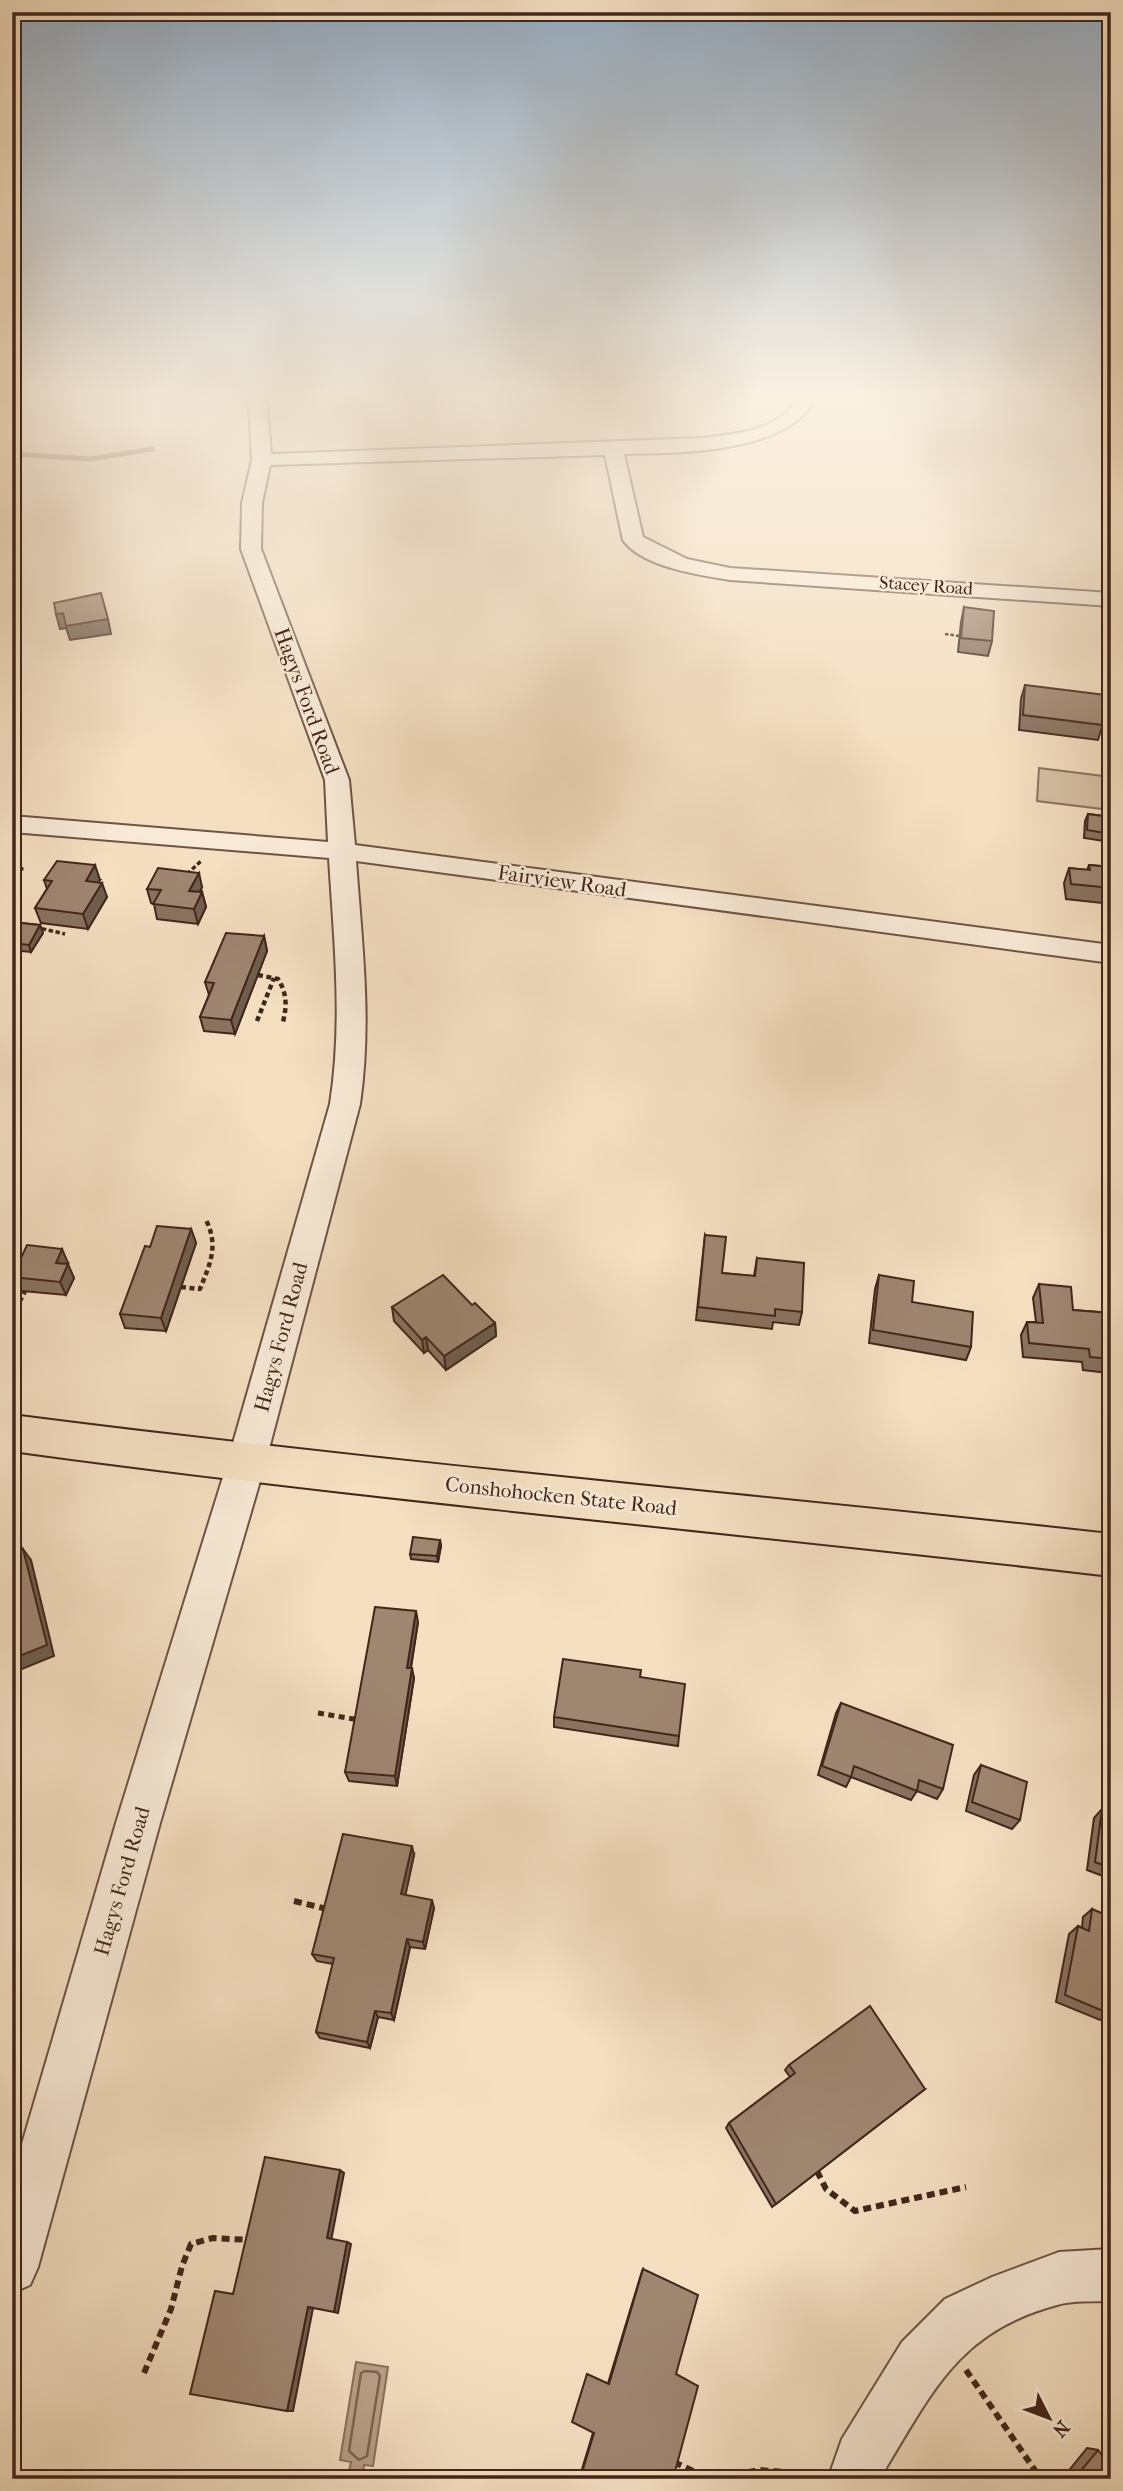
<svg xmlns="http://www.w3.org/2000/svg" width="1123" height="2491" font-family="'IM FELL French Canon',serif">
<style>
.green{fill:#d6c0a5;stroke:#8c7360;stroke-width:2}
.water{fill:#b8a088;stroke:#896f5c;stroke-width:2}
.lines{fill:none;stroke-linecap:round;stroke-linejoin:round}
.shore{stroke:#7e6351;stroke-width:2.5}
.stream{stroke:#896f5c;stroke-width:5}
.minor-casing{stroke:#6f5444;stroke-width:4}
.major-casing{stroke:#43261a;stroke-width:4}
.path-far4{stroke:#43261a;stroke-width:2.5;stroke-dasharray:3.5 2;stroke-linecap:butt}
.path-far3{stroke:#43261a;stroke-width:3.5;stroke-dasharray:4.5 2.5;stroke-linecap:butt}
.path-far2{stroke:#43261a;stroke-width:4.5;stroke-dasharray:5 3.5;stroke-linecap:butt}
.path-far1{stroke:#43261a;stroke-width:5;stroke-dasharray:6 4.5;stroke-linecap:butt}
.path{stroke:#43261a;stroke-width:6;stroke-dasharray:8 5;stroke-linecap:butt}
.minor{fill:#f8ead7;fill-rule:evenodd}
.major{fill:#f4dfc1;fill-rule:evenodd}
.wall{fill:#897361;stroke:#43261a;stroke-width:2}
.shaded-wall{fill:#6f5e4f;stroke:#43261a;stroke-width:2}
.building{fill:#9f8671;stroke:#43261a;stroke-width:2}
.labels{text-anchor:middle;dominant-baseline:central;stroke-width:5;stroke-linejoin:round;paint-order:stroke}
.far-street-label{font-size:18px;fill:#43261a;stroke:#f8ead7}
.street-label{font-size:21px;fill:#43261a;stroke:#f8ead7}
</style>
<rect width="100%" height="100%" fill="#f4dfc1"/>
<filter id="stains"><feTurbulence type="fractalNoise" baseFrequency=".00286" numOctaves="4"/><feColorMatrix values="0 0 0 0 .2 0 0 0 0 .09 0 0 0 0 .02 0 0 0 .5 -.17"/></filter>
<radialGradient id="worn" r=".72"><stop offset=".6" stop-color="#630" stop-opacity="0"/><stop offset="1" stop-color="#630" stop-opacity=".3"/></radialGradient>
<!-- green -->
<polygon class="green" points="1039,768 1111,777 1111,810 1037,801"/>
<!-- water -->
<polygon class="water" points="356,2362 388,2367 373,2466 364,2465 362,2478 348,2476 351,2462 340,2460"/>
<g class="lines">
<!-- shore -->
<polygon class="shore" points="365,2371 377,2372 380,2376 367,2456 359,2460 349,2451 361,2373"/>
<!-- stream -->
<polyline class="stream" points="12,454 91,459 152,449"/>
<!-- minor casing -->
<g class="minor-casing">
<g id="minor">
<path d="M244,396H262L267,407L271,454L703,438C736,434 783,430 799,396H817C790,454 680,453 624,454L643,537L687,559L730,568L1111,593V606L730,580C699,575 642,567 623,540L605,455L270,465L262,503L261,549L349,780L355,845L1111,945V963L356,861C362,944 372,1022 360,1104L265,1464L160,1823L38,2267L30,2285L12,2293V2178L116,1823L227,1464L330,1104C343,1022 334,941 329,858L12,832V816L328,842L325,780L241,549L242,503L252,460L249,407Z"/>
<path d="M1111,2249V2301C1094,2302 1073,2300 1057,2305C960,2331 934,2389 886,2468L884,2479H828L842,2439L902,2342L945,2299L992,2277L1059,2252Z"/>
</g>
</g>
<!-- major casing -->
<g class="major-casing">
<path id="major" d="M12,1415C378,1462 745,1494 1111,1534V1576C745,1533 377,1501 12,1451Z"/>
</g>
<!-- path-far4 -->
<polyline class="path-far4" points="945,634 959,636"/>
<!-- path-far3 -->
<g class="path-far3">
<polyline points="12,868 25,869"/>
<polyline points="187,874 201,861"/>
<polyline points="35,927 65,934"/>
</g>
<!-- path-far2 -->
<g class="path-far2">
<path d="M258,975L278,979C287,993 287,1006 283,1022"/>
<polyline points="257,1021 274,978"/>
<path d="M181,1287L200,1289C210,1264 219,1246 206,1220"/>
<polyline points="12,1302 19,1303 25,1291"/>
</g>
<!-- path-far1 -->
<polyline class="path-far1" points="318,1713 359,1720"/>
<!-- path -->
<g class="path">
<polyline points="294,1901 327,1909"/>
<polyline points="817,2171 826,2189 855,2211 966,2187"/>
<polyline points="966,2370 1041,2479"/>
<polyline points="144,2373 171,2309 182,2266 191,2244 213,2238 250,2240"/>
<polyline points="674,2462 710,2479 759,2470 785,2472 807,2479"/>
</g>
<!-- minor -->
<use href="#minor" class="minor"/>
<!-- major -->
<use href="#major" class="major"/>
</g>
<!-- wall -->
<g class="wall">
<polygon points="964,607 992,641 988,656 958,652 961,622"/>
<polygon points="1025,685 1108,703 1111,695 1111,728 1102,727 1098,740 1019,730 1021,699"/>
<polygon points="1088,814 1111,817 1111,842 1084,838 1085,821"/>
<polygon points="1089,865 1111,867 1111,904 1066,899 1064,883 1069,868 1087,870"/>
<polygon points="44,880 100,880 98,882 107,897 88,929 41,923 35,908 47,889"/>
<polygon points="202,887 200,892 202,892 206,907 198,924 157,919 154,904 151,903 147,889"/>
<polygon points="12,922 40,925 43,933 31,952 12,950"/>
<polygon points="264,936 267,951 235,1034 204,1031 200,1017 209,995 205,982"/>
<polygon points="191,1229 196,1243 166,1331 125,1328 120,1314 150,1247"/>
<polygon points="705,1235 722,1273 754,1276 757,1258 802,1312 799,1325 773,1322 772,1329 696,1320"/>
<polygon points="12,1245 20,1256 68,1263 67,1264 74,1278 66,1295 12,1290"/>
<polygon points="879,1275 912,1302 971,1347 966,1360 869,1343 875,1289"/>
<polygon points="1039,1284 1073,1310 1111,1313 1111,1367 1108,1373 1083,1370 1082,1362 1023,1357 1021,1335 1027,1322 1036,1322 1033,1298"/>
<polygon points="472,1305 495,1323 496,1336 446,1370 428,1350 424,1353 394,1321 392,1307"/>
<polygon points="440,1540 441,1546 438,1562 411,1559 410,1554"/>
<polygon points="418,1622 411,1668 414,1678 397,1786 349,1781 345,1772"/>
<polygon points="640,1677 679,1736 678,1746 554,1727 554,1717"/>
<polygon points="841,1703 943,1789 937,1799 917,1791 911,1800 851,1777 846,1787 818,1775 836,1713"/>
<polygon points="981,1765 1020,1820 1012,1829 966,1811 974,1775"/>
<polygon points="1102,1809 1111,1812 1111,1879 1087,1870 1094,1818"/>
<polygon points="414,1855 405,1895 434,1908 425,1949 410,1947 394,2020 378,2017 370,2048 320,2038 316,2032 333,1964 317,1961 312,1954"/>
<polygon points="1092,1909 1110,2014 1100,2020 1056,2002 1069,1934 1078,1926 1082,1928 1083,1917"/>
<polygon points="789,2065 925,2089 772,2207 726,2128 729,2123 790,2077 785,2070"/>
<polygon points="643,2269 676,2374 673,2479 579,2479 642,2271"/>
<polygon points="1087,2448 1098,2450 1111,2479 1062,2479"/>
</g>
<!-- shaded-wall -->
<g class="shaded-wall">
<polygon points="63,613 108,619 111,634 70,640 66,628 60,629 56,614"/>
<polygon points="12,864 16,875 12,881"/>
<polygon points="95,865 100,880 91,896 86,881"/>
<polygon points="199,873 202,887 193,906 189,891"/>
<polygon points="102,883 107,897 88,929 83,914"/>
<polygon points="202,892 206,907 198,924 194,909"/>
<polygon points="40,925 43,933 31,952 29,945"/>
<polygon points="264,936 267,951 235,1034 231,1020"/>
<polygon points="191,1229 196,1243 166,1331 161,1318"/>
<polygon points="15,1245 21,1259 12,1260 12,1250"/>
<polygon points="62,1249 68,1263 62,1277 56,1263"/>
<polygon points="68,1264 74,1278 66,1295 60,1282"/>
<polygon points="495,1323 496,1336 446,1370 444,1356"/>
<polygon points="426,1337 428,1350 424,1353 422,1340"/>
<polygon points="12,1533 14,1536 21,1564 13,1552"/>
<polygon points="440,1540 441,1546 438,1562 437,1556"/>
<polygon points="23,1549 31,1560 54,1656 12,1673 12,1659"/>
<polygon points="416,1611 418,1622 409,1678 407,1668"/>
<polygon points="412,1668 414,1678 397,1786 395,1776"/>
<polygon points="412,1846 414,1855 404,1902 401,1894"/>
<polygon points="432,1900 434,1908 425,1949 423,1942"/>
<polygon points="407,1939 410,1947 394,2020 391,2013"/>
<polygon points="375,2011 378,2017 370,2048 367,2042"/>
<polygon points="340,2170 344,2173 331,2241 327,2238"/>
<polygon points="347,2242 351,2244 338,2313 334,2312"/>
<polygon points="308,2307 313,2308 293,2411 287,2411"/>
</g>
<!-- building -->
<g class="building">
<polygon points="101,593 108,619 66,626 63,613 56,614 54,603"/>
<polygon points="964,607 994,611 992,641 961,638"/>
<polygon points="1025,685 1105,695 1105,703 1110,703 1111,695 1111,713 1103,712 1103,725 1023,715"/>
<polygon points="1088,814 1111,817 1111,834 1087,830"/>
<polygon points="57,861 95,865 86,881 102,883 83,914 35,908 52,881 44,880"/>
<polygon points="1089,865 1111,867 1111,888 1071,884 1069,868 1090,870"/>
<polygon points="158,868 199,873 189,891 202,892 194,909 153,904 161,890 147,889"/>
<polygon points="12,922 40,925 29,945 12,943"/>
<polygon points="226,933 264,936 231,1020 200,1017 214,983 205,982"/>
<polygon points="157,1226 191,1229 161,1318 120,1314 145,1246 150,1247"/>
<polygon points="705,1235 726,1237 722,1273 755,1276 757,1258 804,1263 802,1312 775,1309 775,1316 698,1307"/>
<polygon points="27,1245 62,1249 56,1263 68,1264 60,1282 12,1277 12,1255 22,1256"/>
<polygon points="443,1275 472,1305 475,1303 495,1323 444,1356 426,1337 422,1340 392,1307"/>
<polygon points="879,1275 914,1281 912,1302 973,1312 971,1347 873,1330"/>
<polygon points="1039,1284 1071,1287 1073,1310 1111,1313 1111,1359 1090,1357 1089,1349 1029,1343 1027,1322 1043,1323"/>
<polygon points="413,1537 440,1540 437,1556 410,1554"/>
<polygon points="12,1549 13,1552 23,1549 47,1645 12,1659"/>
<polygon points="375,1607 416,1611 407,1668 412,1668 395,1776 345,1772"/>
<polygon points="563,1659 641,1670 640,1677 685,1684 679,1736 554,1717"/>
<polygon points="841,1703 953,1745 943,1789 919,1780 917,1791 854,1766 851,1777 822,1766"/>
<polygon points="981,1765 1027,1782 1020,1820 972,1802"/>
<polygon points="1102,1809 1111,1812 1111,1868 1095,1862"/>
<polygon points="343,1834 412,1846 401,1894 432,1900 423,1942 407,1939 391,2013 375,2011 367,2042 316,2032 334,1958 312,1954"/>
<polygon points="1092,1909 1111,1917 1110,2014 1065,1995 1078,1926 1089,1931"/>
<polygon points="870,2006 925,2089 776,2204 729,2123 795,2073 789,2065"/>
<polygon points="265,2157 340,2170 327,2238 347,2242 334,2312 308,2307 287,2411 190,2394 215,2291 233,2294"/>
<polygon points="643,2269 698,2295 676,2374 698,2386 673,2479 580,2479 594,2433 572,2422 587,2374 609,2384"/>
<polygon points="1098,2450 1111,2467 1111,2479 1074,2479"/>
</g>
<!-- sky -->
<linearGradient id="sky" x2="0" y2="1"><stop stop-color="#95acc2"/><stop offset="0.53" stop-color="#faf1e3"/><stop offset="1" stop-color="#faf1e3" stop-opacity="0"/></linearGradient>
<rect width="1123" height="745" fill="url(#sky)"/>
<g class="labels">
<!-- far-street labels -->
<g class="far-street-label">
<text transform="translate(926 586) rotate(4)">Stacey Road</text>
</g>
<!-- street labels -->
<g class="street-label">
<text transform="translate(307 701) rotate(70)">Hagys Ford Road</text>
<text transform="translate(562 881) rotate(8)">Fairview Road</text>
<text transform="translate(281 1337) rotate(-75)">Hagys Ford Road</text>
<text transform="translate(561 1496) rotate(6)">Conshohocken State Road</text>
<text transform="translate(122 1881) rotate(-74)">Hagys Ford Road</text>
</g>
</g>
<!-- margin -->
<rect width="1123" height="2491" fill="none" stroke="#f4dfc1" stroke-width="42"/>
<rect x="14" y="14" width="1095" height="2463" fill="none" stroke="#43261a" stroke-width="3.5"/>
<rect x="21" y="21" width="1081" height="2449" fill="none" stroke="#43261a" stroke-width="2"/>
<!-- north arrow -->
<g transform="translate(1049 2418) rotate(132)" stroke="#f8ead7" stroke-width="5" paint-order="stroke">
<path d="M0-5L12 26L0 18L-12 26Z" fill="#43261a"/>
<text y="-10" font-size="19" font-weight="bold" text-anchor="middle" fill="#43261a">N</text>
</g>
<rect width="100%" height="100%" filter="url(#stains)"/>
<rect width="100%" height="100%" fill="url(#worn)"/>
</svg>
